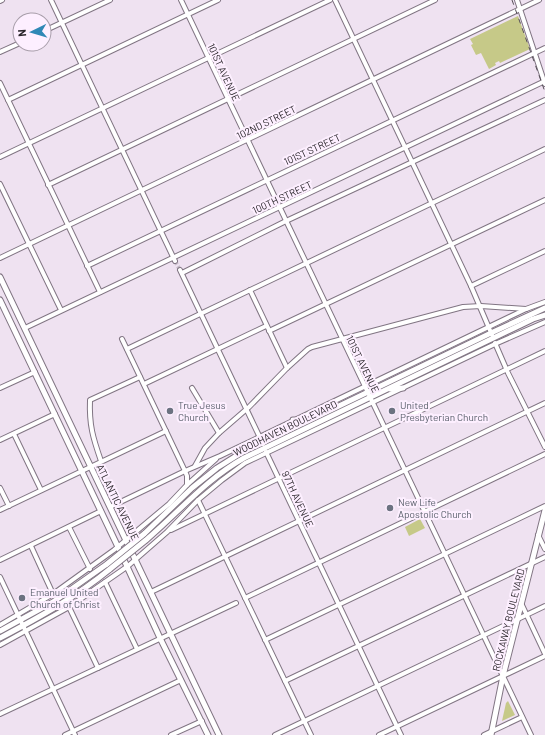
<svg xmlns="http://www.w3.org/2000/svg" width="545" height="735" font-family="Barlow,sans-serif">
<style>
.green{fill:#c6c988}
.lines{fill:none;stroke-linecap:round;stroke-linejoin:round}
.minor-tunnel{stroke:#c7bcc9;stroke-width:4;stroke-dasharray:4 2;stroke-linecap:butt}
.minor-casing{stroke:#817583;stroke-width:6}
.major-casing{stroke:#817583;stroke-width:7}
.minor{stroke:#fff;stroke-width:4}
.major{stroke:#fff;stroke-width:5}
.rail{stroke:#554f56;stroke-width:1;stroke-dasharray:5 5;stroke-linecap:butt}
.major-bridge-casing{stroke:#817583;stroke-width:7;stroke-linecap:butt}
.major-bridge{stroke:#fff;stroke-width:5}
.worship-dot{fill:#6b7280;stroke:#fdefff;stroke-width:1.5}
.labels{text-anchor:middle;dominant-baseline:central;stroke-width:4;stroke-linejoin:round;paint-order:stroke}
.street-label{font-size:10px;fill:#29252a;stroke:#fdefff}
.worship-label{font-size:10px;fill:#5b616d;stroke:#fdefff;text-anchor:start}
</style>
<rect width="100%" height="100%" fill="#efe2f1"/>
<!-- green -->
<g class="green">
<polygon points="518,16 530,49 500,63 499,61 495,63 496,65 489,69 481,53 476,55 471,45 473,44 470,39"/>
<polygon points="420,519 425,528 409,536 405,527"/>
<polygon points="508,701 515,715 502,721 506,703"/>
</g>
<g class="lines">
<!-- minor-tunnel -->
<polyline class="minor-tunnel" points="175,261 180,270"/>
<!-- minor casing -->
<g class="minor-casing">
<g id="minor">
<polyline points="51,0 175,261"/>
<polyline points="181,0 531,735"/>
<polyline points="335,0 471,286 492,335"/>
<polyline points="517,0 545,84"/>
<polyline points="0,1 2,0"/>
<polyline points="44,31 110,0"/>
<polyline points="0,52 20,43"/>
<polyline points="0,83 100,292"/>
<polyline points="8,100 218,0"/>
<polyline points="0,157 330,0"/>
<polyline points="0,184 61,310"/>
<polyline points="48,185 435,0"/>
<polyline points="0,258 539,0"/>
<polyline points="87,266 545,48"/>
<polyline points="180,270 263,444"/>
<polyline points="182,273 286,221 545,100"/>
<polyline points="471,286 545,251"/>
<polyline points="250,290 287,368"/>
<polyline points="25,328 545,81"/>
<polyline points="269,331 545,200"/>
<polyline points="122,339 185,471 187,476 187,485"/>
<polyline points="495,343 508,373 545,447"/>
<polyline points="127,349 545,149"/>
<polyline points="144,384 266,326"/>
<polyline points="0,388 35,372"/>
<polyline points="192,388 219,433"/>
<polyline points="14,434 41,490"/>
<polyline points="0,440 55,414"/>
<polyline points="266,452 401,735"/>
<path d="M101,461C93,438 89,425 90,400L140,377"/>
<polyline points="195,466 205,448 219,433 249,407 287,368 308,349 312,347 463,307 481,306 526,309"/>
<polyline points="0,488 9,506"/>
<polyline points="198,500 311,735"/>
<polyline points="110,507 185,471 220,456 526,309 545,302"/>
<polyline points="0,510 166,431"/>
<polyline points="69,527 90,569"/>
<polyline points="171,530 545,351"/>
<polyline points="538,535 545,549"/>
<polyline points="31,546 53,594"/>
<polyline points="0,560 101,511"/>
<polyline points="0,577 75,735"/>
<polyline points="105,582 137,649"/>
<polyline points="151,592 545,403"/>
<polyline points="245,598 545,454"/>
<polyline points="522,605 545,654"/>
<polyline points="69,607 98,668"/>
<polyline points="0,625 53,594 114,550 169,504 187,485 216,459"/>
<polyline points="265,640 545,506"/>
<polyline points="0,645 69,607 128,566 167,532 198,500 222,480 245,463 495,344 545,322"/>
<polyline points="285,681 545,557"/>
<polyline points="0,714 236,603"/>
<polyline points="65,735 181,680"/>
<polyline points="171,735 202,721"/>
<polyline points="275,735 545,606"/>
<polyline points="379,735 545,656"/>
<polyline points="484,735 522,717"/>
</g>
</g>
<!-- major casing -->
<g class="major-casing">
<g id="major">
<polyline points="0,277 219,735"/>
<polyline points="0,300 118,547 160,638 208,735"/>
<polyline points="390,389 403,388"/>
<polyline points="293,420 305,421"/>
<polyline points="144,534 192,488 217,468 241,453 491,333 545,308"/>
<path d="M146,540C180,511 205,480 244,458L533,319L545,315"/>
<polyline points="0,631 53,602 107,564"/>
<path d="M0,638C38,618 76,597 110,569"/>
<polyline points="491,735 503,676 545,510"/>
</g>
</g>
<!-- minor -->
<use href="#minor" class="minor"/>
<!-- major -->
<use href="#major" class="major"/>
<!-- rail -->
<polyline class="rail" points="512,0 545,92"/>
<!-- major-bridge casing -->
<g class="major-bridge-casing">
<g id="major-bridge">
<polyline points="107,564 144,534"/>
<polyline points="110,569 146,540"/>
</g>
</g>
<!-- major-bridge -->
<use href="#major-bridge" class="major-bridge"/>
</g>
<!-- markers -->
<g class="worship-dot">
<circle cx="170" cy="411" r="4"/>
<circle cx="392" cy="411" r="4"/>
<circle cx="390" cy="508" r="4"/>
<circle cx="22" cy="598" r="4"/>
</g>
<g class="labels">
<!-- street labels -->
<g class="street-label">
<text transform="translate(224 72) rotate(65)">101ST AVENUE</text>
<text transform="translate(266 122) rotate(-26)">102ND STREET</text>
<text transform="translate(312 149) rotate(-25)">101ST STREET</text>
<text transform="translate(282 197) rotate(-25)">100TH STREET</text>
<text transform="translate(363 364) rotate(64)">101ST AVENUE</text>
<text transform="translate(285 428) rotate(-26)">WOODHAVEN BOULEVARD</text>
<text transform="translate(298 499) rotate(65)">97TH AVENUE</text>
<text transform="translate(118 502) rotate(64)">ATLANTIC AVENUE</text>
<text transform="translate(508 620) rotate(-76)">ROCKAWAY BOULEVARD</text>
</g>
<!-- worship labels -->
<g class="worship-label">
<text x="178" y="405">True Jesus<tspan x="178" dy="12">Church</tspan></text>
<text x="400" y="405">United<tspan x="400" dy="12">Presbyterian Church</tspan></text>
<text x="398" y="502">New Life<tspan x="398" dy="12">Apostolic Church</tspan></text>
<text x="30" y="592">Emanuel United<tspan x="30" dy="12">Church of Christ</tspan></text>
</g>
</g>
<!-- north arrow -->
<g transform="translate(32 32) rotate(265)"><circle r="19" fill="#fdefff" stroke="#a89eaa"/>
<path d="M0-3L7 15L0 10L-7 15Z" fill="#2f88b6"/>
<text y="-6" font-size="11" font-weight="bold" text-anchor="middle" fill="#29252a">N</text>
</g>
</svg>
